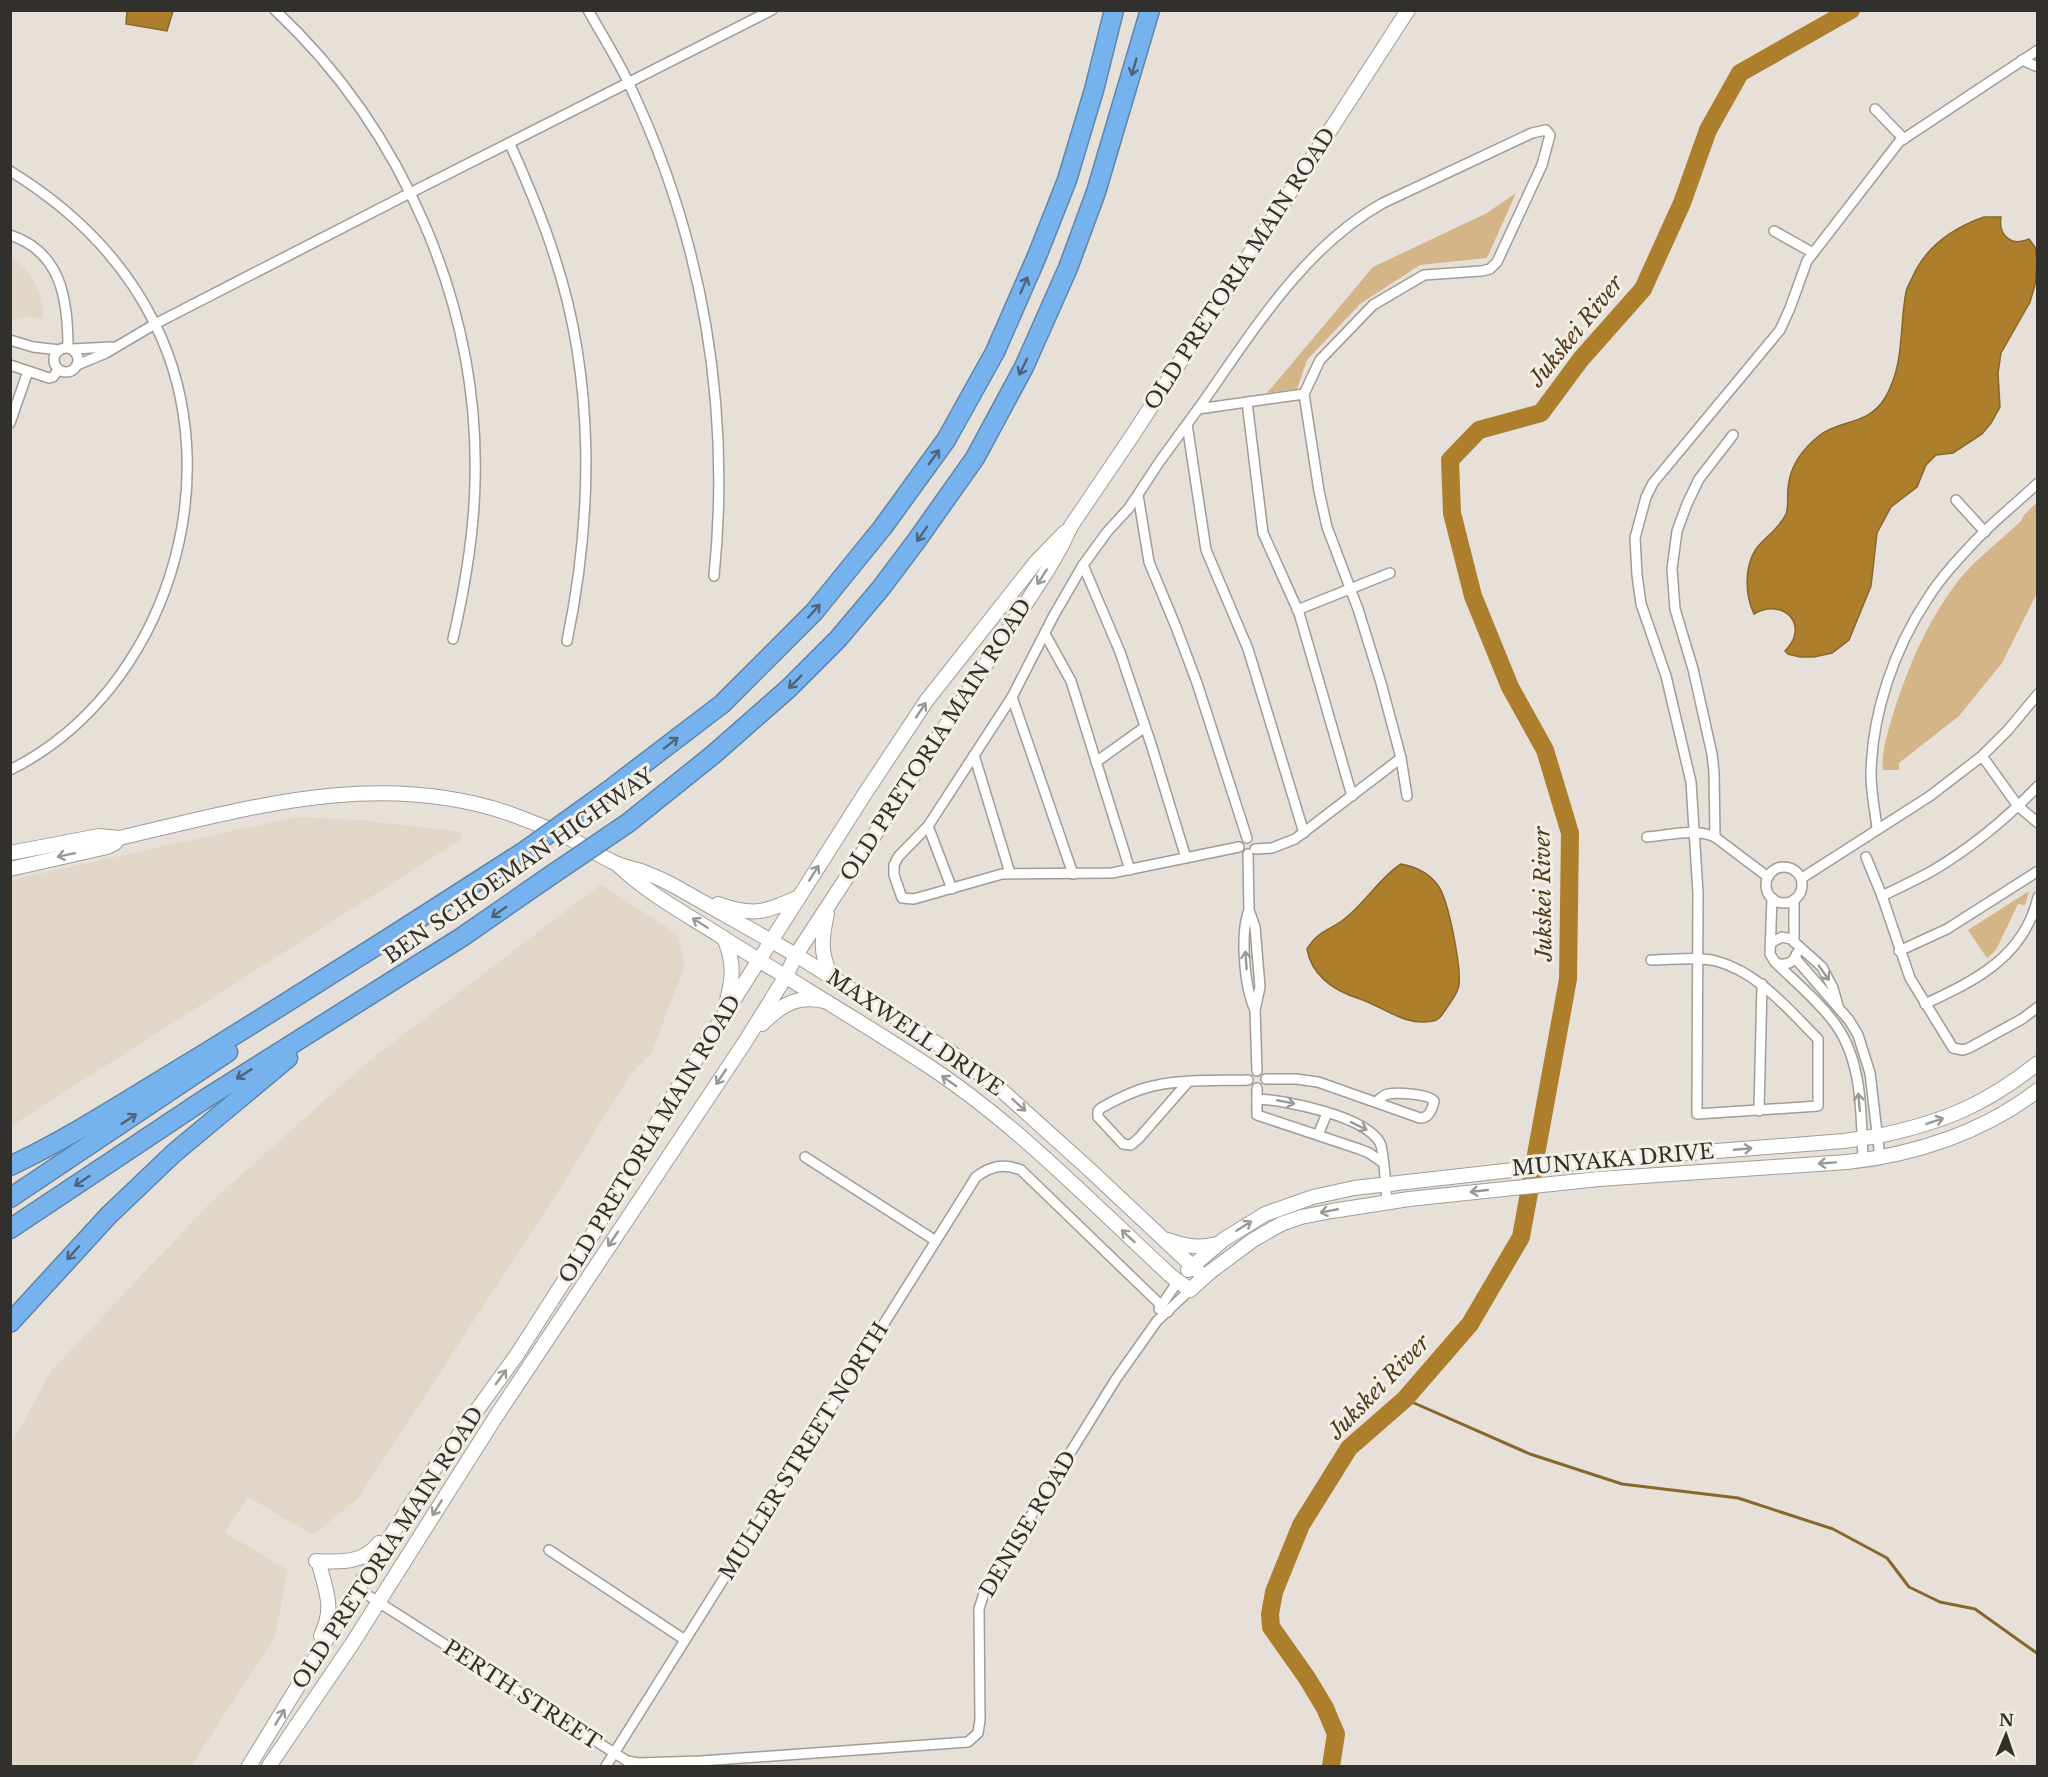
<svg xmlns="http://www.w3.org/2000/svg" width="2048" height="1777" font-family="'Libre Baskerville',serif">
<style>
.built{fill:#e1d7c9}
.green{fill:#d3b588}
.water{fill:#ad7e2c;stroke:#88672c;stroke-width:1.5}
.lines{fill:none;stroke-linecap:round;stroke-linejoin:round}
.stream{stroke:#88672c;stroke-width:3}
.river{stroke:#ad7e2c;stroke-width:18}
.minor-casing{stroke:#a19c95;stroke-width:12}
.secondary-casing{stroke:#a19c95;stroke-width:16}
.motorway-casing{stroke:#5e85aa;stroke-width:21}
.minor{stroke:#fff;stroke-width:9}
.secondary{stroke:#fff;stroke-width:14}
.motorway{stroke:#76b3ee;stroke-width:18}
.motorway-bridge-casing{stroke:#5e85aa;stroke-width:21;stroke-linecap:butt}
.motorway-bridge{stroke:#76b3ee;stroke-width:18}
.oneway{stroke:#4d647a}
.oneway2{stroke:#989896}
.labels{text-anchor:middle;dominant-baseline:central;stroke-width:6;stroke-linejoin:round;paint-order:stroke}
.street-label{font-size:21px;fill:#32302d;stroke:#f3eee6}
.water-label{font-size:22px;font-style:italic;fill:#523d1c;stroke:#f3eee6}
</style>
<rect width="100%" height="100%" fill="#e6e0d9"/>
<!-- built -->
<g class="built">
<polygon points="11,257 24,267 34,281 40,295 43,318 26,317 11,320"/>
<polygon points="296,817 360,820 460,832 462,839 11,1126 11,880"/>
<polygon points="601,884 677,934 685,966 651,1054 630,1075 554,1198 358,1498 313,1535 248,1497 224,1532 288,1570 275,1637 191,1766 11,1766 11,1445 51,1371 210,1203 365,1064"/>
</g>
<!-- green -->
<g class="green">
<polygon points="1516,193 1487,258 1420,265 1360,304 1307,360 1297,389 1267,393 1373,267 1487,213"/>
<path d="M2037,502V593L2002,663L1959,716L1899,763V770H1883C1881,751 1889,729 1894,711C1910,662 1930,615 1963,575C1980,556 2002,539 2021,521L2024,515Z"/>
<polygon points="2029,891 2025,905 2018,904 1996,950 1987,958 1968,930"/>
</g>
<!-- water -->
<g class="water">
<polygon points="127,11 127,10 173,11 167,31 126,24"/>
<path d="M1984,217H2001C1998,236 2012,247 2029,239L2035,247L2037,262L2035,285L2030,302L2001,353L1998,373L2000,407L1991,423L1982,434L1953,453L1936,455L1926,465L1917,487L1891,507L1877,533L1871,586L1849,640L1832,653L1814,657H1800L1788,654L1785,651C1811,625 1783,597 1754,614C1745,595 1744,567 1756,549C1765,537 1779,529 1786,514C1789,506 1787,497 1788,488C1790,465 1802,449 1820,435C1841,419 1868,426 1885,398C1905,364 1899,329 1906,292C1907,287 1911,281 1913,276C1927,245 1953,228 1984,217Z"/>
<path d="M1401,864C1417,867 1430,873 1439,887C1449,903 1461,966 1459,985C1457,995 1451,1001 1446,1009C1442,1014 1440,1020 1433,1021C1405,1027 1384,1007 1360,999C1335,991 1312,977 1307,949C1318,931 1328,931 1343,920C1365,904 1379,878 1401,864Z"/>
</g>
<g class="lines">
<!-- stream -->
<polyline class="stream" points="1405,1399 1530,1454 1622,1484 1738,1498 1833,1529 1887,1558 1909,1587 1940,1602 1975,1609 2038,1654"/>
<!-- river -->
<polyline class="river" points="1331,1766 1336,1734 1325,1708 1307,1678 1271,1627 1270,1614 1274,1592 1301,1525 1349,1448 1405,1399 1470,1324 1521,1237 1568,979 1570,833 1545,750 1510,687 1473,596 1452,513 1450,460 1479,430 1541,413 1581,359 1643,289 1682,203 1708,130 1740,73 1851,10"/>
<!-- minor casing -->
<g class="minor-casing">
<g id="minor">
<path d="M275,10C403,130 480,306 475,482C474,535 465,587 453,639"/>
<path d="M588,10C602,35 618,60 630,86C703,240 731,406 714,576"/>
<polyline points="2022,60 2038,67"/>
<polyline points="1875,109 1904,139"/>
<path d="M510,144C527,182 543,219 555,258C595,380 593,516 567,641"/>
<path d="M10,171C72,209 123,259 155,324C232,479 166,692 10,770"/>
<polyline points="1774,231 1813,253"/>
<path d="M10,235C62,252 68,301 68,348"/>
<polyline points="10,340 33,347 60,350"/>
<circle cx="66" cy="360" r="12"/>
<polyline points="72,349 112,347"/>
<polyline points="10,365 49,378 53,377 58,370"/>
<polyline points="77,365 106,353 155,324 410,193 772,10"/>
<polyline points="1247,402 1263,533 1299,613 1352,796"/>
<path d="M1198,409C1250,336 1302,248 1383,203L1532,133L1546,130L1550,135L1542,165L1497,262L1490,269L1481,271L1424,275L1373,305L1320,360L1304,394L1319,491L1327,527L1358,609L1381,683L1401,758L1407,796"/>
<polyline points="10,423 28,371"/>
<polyline points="1187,424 1206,550 1248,649 1304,833"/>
<polyline points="1138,495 1149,562 1176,627 1197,683 1247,838"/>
<polyline points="1956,500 1985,532"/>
<polyline points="1083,565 1120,652 1151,744 1186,858"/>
<polyline points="1297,610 1390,573"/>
<polyline points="1045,634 1071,681 1130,870"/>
<polyline points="1012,697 1073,874"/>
<polyline points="974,755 1010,873"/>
<polyline points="1982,756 2018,806 2038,823"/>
<polyline points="1096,762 1145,727"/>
<polyline points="928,826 952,889"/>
<path d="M1877,828C1875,811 1871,792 1871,774C1872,713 1894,649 1928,598C1941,577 1960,557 1977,539C1996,519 2018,502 2038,483"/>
<path d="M1647,837C1669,835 1695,828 1715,837L1768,877"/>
<polyline points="1715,837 1714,772 1712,754 1693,669 1675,609 1672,569 1677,531 1687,504 1699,479 1733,435"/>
<polyline points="1239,847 1112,873 1002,874 914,899 902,898 894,875 894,865 898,857 928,826 1012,697 1054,615 1083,565 1107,532 1129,508 1160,461 1198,409 1304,394"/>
<polyline points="1255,849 1272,848 1295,839 1401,758"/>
<polyline points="1248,854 1249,910 1255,927 1260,987 1255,1010 1257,1071"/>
<polyline points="1866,857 1882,896 1910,978 1953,1048 1963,1050 1969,1048 2022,1019 2038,1007"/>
<circle cx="1784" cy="885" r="18"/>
<polyline points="1802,878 1930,796 1982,756 2008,730 2038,694"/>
<path d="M1882,896C1898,888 1916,880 1932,871C1971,848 2007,818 2038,786"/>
<path d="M1772,898L1770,954L1775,962L1779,964C1788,965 1794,962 1797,953"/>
<path d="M1249,910C1240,933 1244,986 1255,1010"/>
<polyline points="1794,942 1794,900"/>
<polyline points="1771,944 1774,941 1782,937 1791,939 1822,967 1833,988 1838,1006"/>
<polyline points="1899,951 1947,929 2038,871"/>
<polyline points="1795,958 1849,1020 1858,1035 1870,1073 1880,1158"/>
<path d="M1651,960C1672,960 1696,956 1716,961C1758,972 1788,1009 1818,1039V1106L1697,1114L1698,893L1691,782L1666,676L1641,604L1637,575L1635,538L1646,497L1653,483L1780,330L1790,308L1807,261L1899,142L2038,50"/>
<path d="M1775,962C1795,982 1820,1002 1836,1025C1863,1063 1861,1116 1863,1160"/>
<path d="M1925,1004C1976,980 2024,957 2038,897"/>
<path d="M1266,1079H1296L1318,1082L1420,1118C1429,1118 1432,1110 1434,1101C1429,1094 1397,1092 1388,1094C1383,1095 1380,1099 1376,1102"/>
<path d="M1188,1082L1139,1138L1131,1145L1123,1144L1098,1117V1111L1101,1108C1117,1099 1139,1088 1158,1085C1187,1079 1219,1081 1248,1080"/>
<polyline points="1257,1088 1257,1115 1359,1149 1369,1153 1382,1162"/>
<path d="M1257,1099C1285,1100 1366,1116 1380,1143C1384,1150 1386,1191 1387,1202"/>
<polyline points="1759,1111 1762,984"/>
<polyline points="1318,1135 1327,1113"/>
<polyline points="805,1157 936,1241"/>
<polyline points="1159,1309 1178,1281"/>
<polyline points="549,1550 685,1640"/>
<polyline points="358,1589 627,1761 639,1763 701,1761 968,1742 978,1733 980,1720 979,1609 985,1590 1116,1379 1157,1321 1190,1290"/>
<path d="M606,1766L976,1177C991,1166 1003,1163 1021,1170L1168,1312"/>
</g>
</g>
<!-- secondary casing -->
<g class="secondary-casing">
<g id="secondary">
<path d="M10,853L99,836L119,838C249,808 376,769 508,813C530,821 551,829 571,839C586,847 600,856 615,863C623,867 633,868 641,871C654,876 666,881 678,888L796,955L898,1019L952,1053L999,1088L1091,1171L1204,1277"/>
<path d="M617,864C648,894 686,914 722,937C791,981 862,1022 930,1067C1019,1126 1093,1204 1171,1276L1190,1290L1210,1272L1253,1240L1281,1224L1301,1217L1332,1211L1409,1199L1599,1179L1847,1162C1914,1155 1984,1132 2038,1090"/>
<polyline points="10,869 107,847 115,843 119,838"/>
<path d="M718,904C754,917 765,912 799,897"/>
<path d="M827,914C822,936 819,955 832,976"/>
<path d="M724,938C735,964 733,978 726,1005"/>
<path d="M762,1024C781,1005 797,995 824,1001"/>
<path d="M1168,1240C1185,1246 1199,1249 1217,1244"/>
<path d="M1188,1270L1223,1240L1265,1214L1313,1197L1354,1188L1601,1160L1844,1141L1878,1136C1944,1122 1985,1105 2038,1063"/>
<path d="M316,1561C340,1562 363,1564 379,1543"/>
<path d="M319,1563C326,1593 335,1606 321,1636"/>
<polyline points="249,1766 372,1565 430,1475 516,1356 577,1261 677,1089 864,795 927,700 1036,562 1065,532"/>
<polyline points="269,1766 352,1644 495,1418 745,1042 786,976 796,955 1047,571 1061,547 1071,526 1132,436 1408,10"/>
</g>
</g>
<!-- motorway casing -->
<g class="motorway-casing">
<g id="motorway">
<polyline points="608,791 722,704 814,612 883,527 946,440 995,352 1037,256 1067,180 1094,90 1114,10"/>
<polyline points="628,823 714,754 789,688 838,639 881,588 917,540 975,458 1024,367 1068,268 1096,192 1150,10"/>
<path d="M10,1166C76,1135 137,1094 199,1057C309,989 418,920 526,850"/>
<polyline points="10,1198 228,1052"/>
<polyline points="10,1229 205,1099 462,937 547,878"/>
<polyline points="10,1323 109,1215 174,1153 288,1058"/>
</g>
</g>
<!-- minor -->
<use href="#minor" class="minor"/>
<!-- secondary -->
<use href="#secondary" class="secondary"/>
<!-- motorway -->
<use href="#motorway" class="motorway"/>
<!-- motorway-bridge casing -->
<g class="motorway-bridge-casing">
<g id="motorway-bridge">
<polyline points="526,850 608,791"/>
<polyline points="547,878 628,823"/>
</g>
</g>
<!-- motorway-bridge -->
<use href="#motorway-bridge" class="motorway-bridge"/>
</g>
<!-- one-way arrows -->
<defs><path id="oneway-shaft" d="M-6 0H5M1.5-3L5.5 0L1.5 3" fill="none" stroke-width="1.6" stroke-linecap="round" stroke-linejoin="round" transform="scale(1.5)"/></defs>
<g class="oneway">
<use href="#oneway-shaft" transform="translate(1134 67) rotate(106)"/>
<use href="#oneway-shaft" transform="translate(1024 285) rotate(-66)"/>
<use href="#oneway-shaft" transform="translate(1023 367) rotate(116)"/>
<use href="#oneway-shaft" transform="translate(934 457) rotate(-54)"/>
<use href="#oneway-shaft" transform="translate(922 534) rotate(125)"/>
<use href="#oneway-shaft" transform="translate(814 611) rotate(-48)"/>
<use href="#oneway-shaft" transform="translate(795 682) rotate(135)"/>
<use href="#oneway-shaft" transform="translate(671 743) rotate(-38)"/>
<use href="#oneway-shaft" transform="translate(499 912) rotate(145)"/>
<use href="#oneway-shaft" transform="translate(244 1074) rotate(148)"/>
<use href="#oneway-shaft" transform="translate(129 1119) rotate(-34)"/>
<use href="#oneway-shaft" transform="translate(82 1181) rotate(146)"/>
<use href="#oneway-shaft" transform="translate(73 1253) rotate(132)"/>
</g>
<g class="oneway2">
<use href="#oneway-shaft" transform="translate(1042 577) rotate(123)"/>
<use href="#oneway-shaft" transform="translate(921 710) rotate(-56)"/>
<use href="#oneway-shaft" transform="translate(66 855) rotate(168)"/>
<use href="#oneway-shaft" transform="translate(814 873) rotate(-58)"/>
<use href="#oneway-shaft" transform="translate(700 923) rotate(-148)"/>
<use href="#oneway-shaft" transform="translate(1246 960) rotate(-94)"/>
<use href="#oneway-shaft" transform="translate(1824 973) rotate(55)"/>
<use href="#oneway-shaft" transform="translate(721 1077) rotate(124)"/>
<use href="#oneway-shaft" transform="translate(949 1081) rotate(-145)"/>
<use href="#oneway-shaft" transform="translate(1286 1102) rotate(11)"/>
<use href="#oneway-shaft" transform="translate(1859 1102) rotate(-95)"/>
<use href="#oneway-shaft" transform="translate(1019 1105) rotate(42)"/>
<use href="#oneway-shaft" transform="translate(1935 1121) rotate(-19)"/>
<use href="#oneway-shaft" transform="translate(1359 1126) rotate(26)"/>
<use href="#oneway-shaft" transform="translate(1743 1149) rotate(-5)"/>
<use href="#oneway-shaft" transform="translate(1827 1163) rotate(176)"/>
<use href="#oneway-shaft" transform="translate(1479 1191) rotate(174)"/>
<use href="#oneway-shaft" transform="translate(1329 1211) rotate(169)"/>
<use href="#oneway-shaft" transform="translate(1244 1226) rotate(-32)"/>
<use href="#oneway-shaft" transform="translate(1128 1236) rotate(-137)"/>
<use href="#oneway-shaft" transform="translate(613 1239) rotate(124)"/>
<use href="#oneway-shaft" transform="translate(501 1377) rotate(-54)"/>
<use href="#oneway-shaft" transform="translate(437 1508) rotate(122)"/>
<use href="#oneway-shaft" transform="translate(280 1717) rotate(-59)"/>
</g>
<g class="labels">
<!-- street labels -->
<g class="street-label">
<text transform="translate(1240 269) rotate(-57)">OLD PRETORIA MAIN ROAD</text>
<text transform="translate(936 740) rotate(-57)">OLD PRETORIA MAIN ROAD</text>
<text transform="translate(519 866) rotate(-35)">BEN SCHOEMAN HIGHWAY</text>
<text transform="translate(915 1033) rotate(34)">MAXWELL DRIVE</text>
<text transform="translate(650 1139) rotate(-59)">OLD PRETORIA MAIN ROAD</text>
<text transform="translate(1613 1160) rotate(-5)">MUNYAKA DRIVE</text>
<text transform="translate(804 1451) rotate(-58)">MULLER STREET NORTH</text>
<text transform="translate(1028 1524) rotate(-59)">DENISE ROAD</text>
<text transform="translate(388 1548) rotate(-57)">OLD PRETORIA MAIN ROAD</text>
<text transform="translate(522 1695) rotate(33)">PERTH STREET</text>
</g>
<!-- water labels -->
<g class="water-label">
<text transform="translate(1576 331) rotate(-51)">Jukskei River</text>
<text transform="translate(1543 894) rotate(-91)">Jukskei River</text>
<text transform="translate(1379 1387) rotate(-46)">Jukskei River</text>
</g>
</g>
<!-- border -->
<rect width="2048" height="1777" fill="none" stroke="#32302d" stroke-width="24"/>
<!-- north arrow -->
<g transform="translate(2006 1735) rotate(2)" stroke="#f3eee6" stroke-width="4.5" paint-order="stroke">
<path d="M0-4.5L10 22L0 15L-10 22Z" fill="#32302d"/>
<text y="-9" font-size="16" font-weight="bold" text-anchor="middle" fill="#32302d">N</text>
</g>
</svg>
